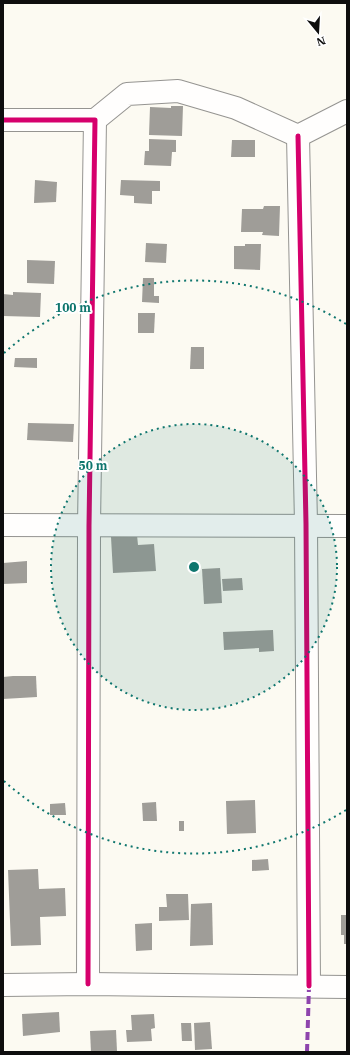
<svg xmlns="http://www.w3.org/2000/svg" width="350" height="1055" font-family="'IBM Plex Serif',serif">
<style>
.building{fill:#9f9d98}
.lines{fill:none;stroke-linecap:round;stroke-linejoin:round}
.minor-casing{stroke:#959491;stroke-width:24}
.minor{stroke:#fffefd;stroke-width:22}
.quiet{stroke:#8e44ad;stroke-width:4;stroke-dasharray:8 4;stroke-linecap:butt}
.cycleway-casing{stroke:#fff;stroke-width:8}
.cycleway{stroke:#d6006c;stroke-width:5}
.ring{fill:none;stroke:#0f766e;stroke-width:2;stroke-dasharray:2 4}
.centre{fill:#0f766e;stroke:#fff;stroke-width:2}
.ring-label{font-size:12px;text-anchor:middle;font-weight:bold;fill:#0f766e;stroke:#fff;stroke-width:4;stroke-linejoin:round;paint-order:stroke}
</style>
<rect width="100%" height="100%" fill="#fcfaf2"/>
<!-- building -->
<g class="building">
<polygon points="171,106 183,106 182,136 149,135 150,107 171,108"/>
<polygon points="149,139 176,140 176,152 172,152 171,166 144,165 145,151 149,151"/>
<polygon points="232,140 255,140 255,157 231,157"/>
<polygon points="35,180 57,182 56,202 34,203"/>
<polygon points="121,180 160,181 160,191 152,191 152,204 134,203 134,196 120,195"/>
<polygon points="264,206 280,206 279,236 262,235 263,232 241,232 242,209 263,209"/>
<polygon points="146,243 167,244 166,263 145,262"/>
<polygon points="245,244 261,244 260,270 234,269 234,246 245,246"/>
<polygon points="27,260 55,261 54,284 27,283"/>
<polygon points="143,278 154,278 154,296 159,296 159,303 142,302"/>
<polygon points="13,292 41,293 40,317 3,316 3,294 13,295"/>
<polygon points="138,313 155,313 154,333 138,333"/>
<polygon points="191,347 204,347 204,369 190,369"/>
<polygon points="15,358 37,358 37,368 14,367"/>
<polygon points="28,423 74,424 73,442 27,440"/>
<polygon points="137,535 138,545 154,544 156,571 113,573 111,537"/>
<polygon points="27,561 27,583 3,584 3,563"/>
<polygon points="220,568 222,603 204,604 202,569"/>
<polygon points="242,578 243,590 223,591 222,579"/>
<polygon points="273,630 274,651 259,652 259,648 224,650 223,632"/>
<polygon points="13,676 36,676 37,697 3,699 3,677"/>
<polygon points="255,800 256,833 227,834 226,801"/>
<polygon points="156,802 157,821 143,821 142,803"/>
<polygon points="65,803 66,815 50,815 50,804"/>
<rect x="179" y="821" width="5" height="10"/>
<polygon points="268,859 269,870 252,871 252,860"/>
<polygon points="38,869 39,889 65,888 66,916 40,917 41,945 11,946 8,870"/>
<polygon points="166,894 188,894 189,920 159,921 159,907 167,907"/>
<polygon points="212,903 213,945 190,946 191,904"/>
<polygon points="341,915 347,915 347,944 344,944 344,935 341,935"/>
<polygon points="152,923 152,950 136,951 135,924"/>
<polygon points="59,1012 60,1032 23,1036 22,1014"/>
<polygon points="154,1014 155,1028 151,1029 152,1041 127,1042 126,1030 132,1030 131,1015"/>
<polygon points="210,1022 212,1049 195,1050 194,1023"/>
<polygon points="181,1023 191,1023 192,1041 182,1041"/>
<polygon points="116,1030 117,1051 91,1052 90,1031"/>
</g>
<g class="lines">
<!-- minor casing -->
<g class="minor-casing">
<g id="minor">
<polyline points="3,120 95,120 127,94 178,91 236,108 298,136 347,111"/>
<polyline points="298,136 306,524 309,986"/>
<polyline points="3,525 347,526"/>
<polyline points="88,984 89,526 95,120"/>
<polyline points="3,985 88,984 347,987"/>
</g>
</g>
<!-- minor -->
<use href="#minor" class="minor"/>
<!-- quiet -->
<polyline class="quiet" points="307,1052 309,986"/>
<!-- cycleway casing -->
<g class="cycleway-casing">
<g id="cycleway">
<polyline points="3,120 95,120 89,526 88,984"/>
<polyline points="298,136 306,524 309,986"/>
</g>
</g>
<!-- cycleway -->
<use href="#cycleway" class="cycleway"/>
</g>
<!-- distance rings -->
<circle cx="194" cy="567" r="143" fill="#0f766e" fill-opacity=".12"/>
<g class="ring">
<circle cx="194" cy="567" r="143"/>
<path d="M346 810A286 286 0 0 1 4 781M4 353A286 286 0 0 1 346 324"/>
</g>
<circle cx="194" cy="567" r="6" class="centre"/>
<g class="ring-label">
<text x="73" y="312">100 m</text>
<text x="93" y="470">50 m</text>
</g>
<!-- border -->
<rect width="350" height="1055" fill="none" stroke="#0e0e0e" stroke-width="8"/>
<!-- north arrow -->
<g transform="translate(318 32) rotate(162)" stroke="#ffffff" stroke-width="3" paint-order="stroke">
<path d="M0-3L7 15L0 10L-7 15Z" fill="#0e0e0e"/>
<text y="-6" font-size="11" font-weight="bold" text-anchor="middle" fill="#0e0e0e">N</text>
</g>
</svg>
